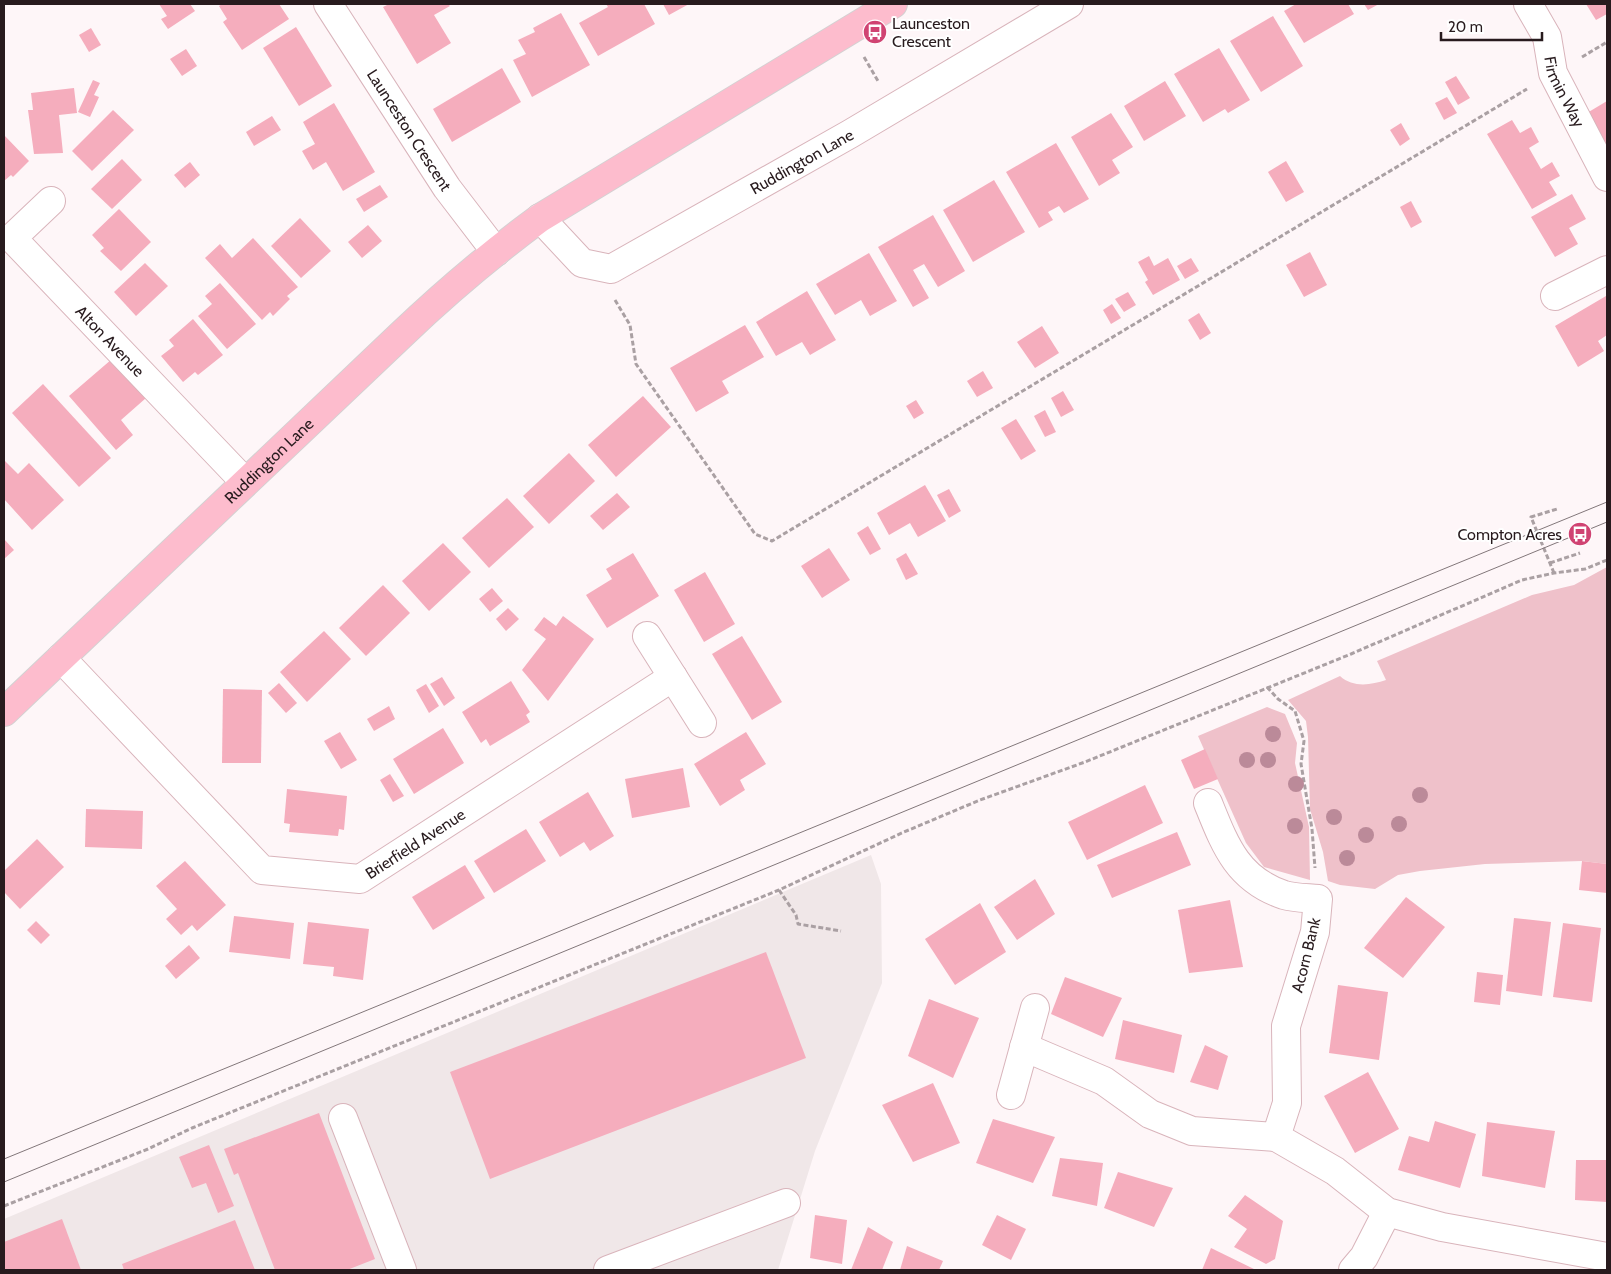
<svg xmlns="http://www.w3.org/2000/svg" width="1611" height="1274" font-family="Cabin,sans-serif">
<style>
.built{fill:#f0e7e8}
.green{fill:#efc1ca}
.building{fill:#f5adbd}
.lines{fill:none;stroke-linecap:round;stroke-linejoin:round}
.minor-casing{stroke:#d9b4bb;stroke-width:30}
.major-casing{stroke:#d4d1d2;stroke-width:30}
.path{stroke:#aaa0a3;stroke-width:3;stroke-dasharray:5 2.5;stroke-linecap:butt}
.minor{stroke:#fff;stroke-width:28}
.major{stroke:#fdbccd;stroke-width:28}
.tram{stroke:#82777a;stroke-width:1}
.tree{fill:#bb8a99}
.labels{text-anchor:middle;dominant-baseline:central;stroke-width:4;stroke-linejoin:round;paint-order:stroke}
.poi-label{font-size:16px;fill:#281b1e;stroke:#fff;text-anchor:start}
.street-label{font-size:16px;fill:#281b1e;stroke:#fff}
</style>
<rect width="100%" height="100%" fill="#fef6f8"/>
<!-- built -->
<polygon class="built" points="871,855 881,884 882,983 815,1151 778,1270 4,1270 4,1219"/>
<!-- green -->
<g class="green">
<path d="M1607,567V864L1582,861L1485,864L1420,871L1398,875L1375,889L1340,885L1328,881L1323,852L1310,809L1308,737L1306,721L1288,700L1340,676C1353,688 1371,685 1386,680L1377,661L1532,595L1574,585Z"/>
<polygon points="1267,707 1285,714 1297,743 1295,763 1309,827 1310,880 1264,867 1246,843 1198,736"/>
</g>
<!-- building -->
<g class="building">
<polygon points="159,4 190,4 195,11 168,29 161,19 167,16"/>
<polygon points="222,4 279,4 289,19 242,50 223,22 227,19 219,6"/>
<polygon points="389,4 448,4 450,6 434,15 451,43 417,64 383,7"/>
<polygon points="606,4 644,4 655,24 598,56 579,23 608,7"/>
<polygon points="663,4 689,4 669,15"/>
<polygon points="1296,4 1348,4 1354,14 1304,43 1284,11"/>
<polygon points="1364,4 1379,4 1368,10"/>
<polygon points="1586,4 1607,4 1607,14 1596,20"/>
<polygon points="561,13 590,65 532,97 513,60 526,54 518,40 535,32 533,28"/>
<polygon points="1273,16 1303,66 1261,92 1230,41"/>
<polygon points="296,27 332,86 299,106 263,48"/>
<polygon points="91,28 101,45 89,52 79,35"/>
<polygon points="1219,48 1250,100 1228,113 1225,109 1203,122 1174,74"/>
<polygon points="186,49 197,66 182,76 170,59"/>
<polygon points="502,68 521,102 452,142 433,109"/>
<polygon points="1456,76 1470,98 1458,105 1445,82"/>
<polygon points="93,80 100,83 94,95 99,97 90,117 78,112"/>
<polygon points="1165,81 1186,116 1144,141 1124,106"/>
<polygon points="74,88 77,113 59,115 63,153 34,154 28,110 33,110 31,93"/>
<polygon points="1447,97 1457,113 1444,120 1435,103"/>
<polygon points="1607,101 1607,146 1587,113"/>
<polygon points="334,103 375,172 343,191 326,162 313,170 302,151 315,144 303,122"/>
<polygon points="113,110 134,130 92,171 72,151"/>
<polygon points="1111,113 1133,147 1112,160 1120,173 1099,186 1071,137"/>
<polygon points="272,116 281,130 254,146 246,132"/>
<polygon points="1512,120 1520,133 1531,127 1539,142 1529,148 1541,169 1552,162 1560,176 1549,182 1557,195 1532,209 1487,134"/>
<polygon points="1401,123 1410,139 1400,146 1390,130"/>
<polygon points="4,135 29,161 13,177 11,175 4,181"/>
<polygon points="1056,143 1089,199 1064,213 1059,206 1048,212 1053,220 1039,228 1006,172"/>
<polygon points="122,159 142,180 112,209 91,189"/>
<polygon points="1286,161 1304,192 1286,202 1268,172"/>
<polygon points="190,162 200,175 185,188 174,175"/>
<polygon points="994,180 1025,232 973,262 943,210"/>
<polygon points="380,185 388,197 364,212 356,199"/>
<polygon points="1572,194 1586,219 1569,228 1578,244 1555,257 1531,217"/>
<polygon points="1411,201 1422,222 1411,228 1400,207"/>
<polygon points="119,209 151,242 121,271 100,251 104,248 92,235"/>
<polygon points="933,215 965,271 938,287 924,264 913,270 929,298 913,307 878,247"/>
<polygon points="300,218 331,251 301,278 271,246"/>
<polygon points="368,225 382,241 362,258 348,242"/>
<polygon points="253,238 298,287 287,296 290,299 273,316 270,312 262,320 205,258 220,244 232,258"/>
<polygon points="1310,252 1327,285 1304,297 1286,265"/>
<polygon points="869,253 897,301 870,316 861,300 835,315 816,284"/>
<polygon points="1149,256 1154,266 1168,258 1180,280 1153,295 1145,282 1148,280 1138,262"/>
<polygon points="1191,258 1199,271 1185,279 1177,266"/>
<polygon points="145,263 168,286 136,316 114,292"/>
<polygon points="220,283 256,324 227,349 198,316 212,304 205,296"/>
<polygon points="807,291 836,340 810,355 802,342 776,356 756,322"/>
<polygon points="1128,292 1136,305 1124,312 1115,299"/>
<polygon points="1606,296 1607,335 1598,341 1604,351 1578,367 1555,326"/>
<polygon points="1112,304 1121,318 1111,324 1103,310"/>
<polygon points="1199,313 1211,333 1200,340 1188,320"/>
<polygon points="193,319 223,355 198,375 195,372 183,382 161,356 174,346 169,340"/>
<polygon points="745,325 764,357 722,381 729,393 696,412 670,368"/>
<polygon points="1042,326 1059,353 1035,368 1017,342"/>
<polygon points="112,359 146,398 121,420 133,435 116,450 69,396"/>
<polygon points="983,371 993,388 977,397 967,381"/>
<polygon points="43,384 111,458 79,487 12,413"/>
<polygon points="1063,391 1074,410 1061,417 1051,398"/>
<polygon points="643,396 671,427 616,477 588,445"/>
<polygon points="916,400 924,413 914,419 906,406"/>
<polygon points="1045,410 1056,432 1045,437 1034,416"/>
<polygon points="1016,419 1036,451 1021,460 1001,428"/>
<polygon points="569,453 595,481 549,524 523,496"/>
<polygon points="5,461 18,474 29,463 64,500 32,530 4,499"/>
<polygon points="925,485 946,521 918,537 910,523 889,535 877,513"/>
<polygon points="949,489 961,511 949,518 937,495"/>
<polygon points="617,493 630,507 603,530 590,516"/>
<polygon points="507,498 534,527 489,568 462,538"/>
<polygon points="868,526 881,549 870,555 857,533"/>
<polygon points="4,539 14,550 4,559"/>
<polygon points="443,543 471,572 429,611 402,581"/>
<polygon points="829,548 850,580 822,598 801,566"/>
<polygon points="633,553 659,596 607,628 586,595 612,579 606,569"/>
<polygon points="906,553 918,574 906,580 896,559"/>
<polygon points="705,572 735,624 704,642 674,590"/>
<polygon points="383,585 410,613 366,656 339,628"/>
<polygon points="492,588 503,601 490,612 479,599"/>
<polygon points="508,608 519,619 506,631 496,619"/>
<polygon points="563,616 594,639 548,701 522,670 546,639 534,630 544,617 556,626"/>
<polygon points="324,631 351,659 307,702 280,672"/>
<polygon points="742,636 782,702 752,720 712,654"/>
<polygon points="442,677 455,698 444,706 430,684"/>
<polygon points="511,681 530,712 526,715 530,722 490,746 486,739 481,743 462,712"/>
<polygon points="279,683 297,703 286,713 268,693"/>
<polygon points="426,684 439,706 429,713 416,690"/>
<polygon points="223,689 262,690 261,763 222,763"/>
<polygon points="389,706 395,719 374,731 367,719"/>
<polygon points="443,728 464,763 414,794 393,759"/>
<polygon points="340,732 357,760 341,769 324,741"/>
<polygon points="746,732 766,764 740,780 745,790 720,806 694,764"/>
<polygon points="1205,749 1218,779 1194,789 1181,760"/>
<polygon points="683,768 690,807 632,818 625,779"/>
<polygon points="390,774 404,796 393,802 380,780"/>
<polygon points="1145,785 1163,823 1087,860 1068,822"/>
<polygon points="287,789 347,796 344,830 339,829 338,836 289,832 290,824 284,823"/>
<polygon points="588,792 614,836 590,851 584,842 560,857 539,822"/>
<polygon points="86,809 143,811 142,849 85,847"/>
<polygon points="526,829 546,861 494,893 474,861"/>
<polygon points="1177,832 1191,865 1112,898 1097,865"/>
<polygon points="37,839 64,867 20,909 4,892 4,871"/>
<polygon points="185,861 226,905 197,931 192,925 181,935 166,919 177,909 156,886"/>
<polygon points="1582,861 1607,864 1607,893 1579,890"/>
<polygon points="465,865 485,898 433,930 412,897"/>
<polygon points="1035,879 1055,914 1017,940 994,907"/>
<polygon points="1406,897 1445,927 1403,978 1364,948"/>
<polygon points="1230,900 1243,967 1189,973 1178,910"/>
<polygon points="980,903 1006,952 955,985 925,939"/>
<polygon points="234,916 294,923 290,959 229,952"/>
<polygon points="1514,918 1551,922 1542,996 1506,991"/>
<polygon points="36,921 50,935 41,944 27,930"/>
<polygon points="308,922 369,929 363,980 333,976 334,967 303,964"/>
<polygon points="1563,923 1601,928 1592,1002 1553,997"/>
<polygon points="189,945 200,958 176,979 165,966"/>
<polygon points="766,952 806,1058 490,1179 450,1072"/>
<polygon points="1477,972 1503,975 1500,1005 1474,1002"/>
<polygon points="1065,977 1122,998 1103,1037 1051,1014"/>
<polygon points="1338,985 1388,992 1379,1060 1329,1053"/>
<polygon points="929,999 979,1018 953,1078 908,1056"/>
<polygon points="1123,1020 1182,1035 1174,1073 1115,1059"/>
<polygon points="1205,1045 1228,1056 1218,1090 1190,1082"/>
<polygon points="1368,1072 1399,1129 1355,1153 1324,1096"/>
<polygon points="933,1083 960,1143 913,1162 882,1105"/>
<polygon points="319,1113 375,1259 347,1270 275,1270 238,1173 234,1175 224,1149"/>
<polygon points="993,1119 1055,1137 1033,1183 976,1163"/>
<polygon points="1435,1121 1476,1134 1460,1188 1398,1170 1409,1136 1429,1142"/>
<polygon points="1487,1122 1555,1131 1545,1188 1482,1176"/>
<polygon points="209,1145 234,1206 218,1213 206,1183 192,1188 179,1157"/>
<polygon points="1060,1158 1103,1163 1097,1206 1052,1196"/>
<polygon points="1576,1160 1607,1160 1607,1202 1575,1200"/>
<polygon points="1118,1172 1173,1188 1154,1227 1104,1208"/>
<polygon points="1245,1195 1283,1221 1275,1259 1266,1264 1234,1247 1247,1229 1228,1216"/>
<polygon points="815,1215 847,1220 842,1264 810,1258"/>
<polygon points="997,1215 1026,1229 1011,1260 982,1245"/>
<polygon points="62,1219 81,1270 4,1270 4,1242"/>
<polygon points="235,1220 255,1270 124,1270 122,1264"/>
<polygon points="868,1227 893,1242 882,1270 851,1270"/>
<polygon points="907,1246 943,1261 939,1270 900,1270"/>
<polygon points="1211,1248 1256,1270 1202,1270"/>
</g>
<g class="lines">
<!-- minor casing -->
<g class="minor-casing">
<g id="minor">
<path id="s1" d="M328,4L447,188L496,252"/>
<path id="s2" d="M1528,4L1547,37L1553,73L1607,177"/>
<path id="s3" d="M51,201L12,238L245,482"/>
<path id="s4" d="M540,218L582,263L611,269L850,134L1069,4"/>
<polyline points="1555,296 1607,270"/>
<polyline points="647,636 702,723"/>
<path id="s5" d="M61,658L262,870L360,879L673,677"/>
<path d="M1208,803C1225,845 1237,879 1284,895C1294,898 1308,898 1318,899L1315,932L1286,1026L1287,1103L1276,1137L1335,1171L1387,1212L1442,1227L1607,1257"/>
<polyline points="1024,1047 1104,1081 1150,1114 1192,1131 1276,1137"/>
<polyline points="1011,1095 1035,1008"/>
<polyline points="343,1118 402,1270"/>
<polyline points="608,1270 786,1203"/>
<polyline points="1353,1270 1364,1257 1387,1212"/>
</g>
</g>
<!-- major casing -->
<g class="major-casing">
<g id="major">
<path id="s6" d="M4,712L401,335C445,293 491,254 540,218L893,4"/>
</g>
</g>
<!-- path -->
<g class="path">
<polyline points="864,57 878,81"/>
<polyline points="1582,57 1607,42"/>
<polyline points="615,300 630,325 636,364 755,534 772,541 1527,89"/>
<polyline points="1550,563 1580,553"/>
<polyline points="1554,573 1531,517 1557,509"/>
<polyline points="1267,687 1278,699 1295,711 1304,741 1301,764 1312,829 1315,868"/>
<polyline points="779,890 796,915 798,924 841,931"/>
<polyline points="4,1206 148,1149 192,1128 779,890 904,832 980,800 1085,762 1351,654 1522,580 1554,573 1585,569 1607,560"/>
</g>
<!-- minor -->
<use href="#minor" class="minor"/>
<!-- major -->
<use href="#major" class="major"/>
<!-- tram -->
<g class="tram">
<polyline points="4,1159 1607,502"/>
<polyline points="4,1182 1607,522"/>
</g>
</g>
<!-- trees -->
<g class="tree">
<circle cx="1273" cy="734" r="8"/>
<circle cx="1247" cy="760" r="8"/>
<circle cx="1268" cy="760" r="8"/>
<circle cx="1296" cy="784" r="8"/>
<circle cx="1420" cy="795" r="8"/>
<circle cx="1334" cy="817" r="8"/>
<circle cx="1399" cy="824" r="8"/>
<circle cx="1295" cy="826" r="8"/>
<circle cx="1366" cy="835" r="8"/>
<circle cx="1347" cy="858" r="8"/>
</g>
<!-- icons -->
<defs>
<g id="bus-disc" transform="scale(1.25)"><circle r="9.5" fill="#d04372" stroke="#fff"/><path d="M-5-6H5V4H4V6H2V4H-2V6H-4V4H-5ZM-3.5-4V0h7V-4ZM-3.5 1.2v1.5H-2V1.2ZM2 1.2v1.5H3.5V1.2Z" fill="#fff"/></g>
</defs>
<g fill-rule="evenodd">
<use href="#bus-disc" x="875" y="32"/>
<use href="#bus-disc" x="1580" y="534"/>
</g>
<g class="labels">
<!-- poi labels -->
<g class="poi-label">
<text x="892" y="23">Launceston<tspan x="892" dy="18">Crescent</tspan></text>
<text x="1562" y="534" text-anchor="end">Compton Acres</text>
</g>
<!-- street labels -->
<g class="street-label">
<text stroke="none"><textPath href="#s2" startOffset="96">Firmin Way</textPath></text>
<text stroke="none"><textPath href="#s1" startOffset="150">Launceston Crescent</textPath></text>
<text stroke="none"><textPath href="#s4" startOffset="310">Ruddington Lane</textPath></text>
<text stroke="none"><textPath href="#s3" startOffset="196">Alton Avenue</textPath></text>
<text stroke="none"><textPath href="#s6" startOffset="365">Ruddington Lane</textPath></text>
<text stroke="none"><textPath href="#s5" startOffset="456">Brierfield Avenue</textPath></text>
<text transform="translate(1306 955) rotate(-76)">Acorn Bank</text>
</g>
</g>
<!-- border -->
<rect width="1611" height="1274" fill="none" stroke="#281b1e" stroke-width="10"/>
<!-- scale -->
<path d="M1441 32v8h101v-8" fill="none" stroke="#281b1e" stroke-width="2.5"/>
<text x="1448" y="32" font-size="15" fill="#281b1e" stroke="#ffffff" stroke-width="4" paint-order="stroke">20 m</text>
</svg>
